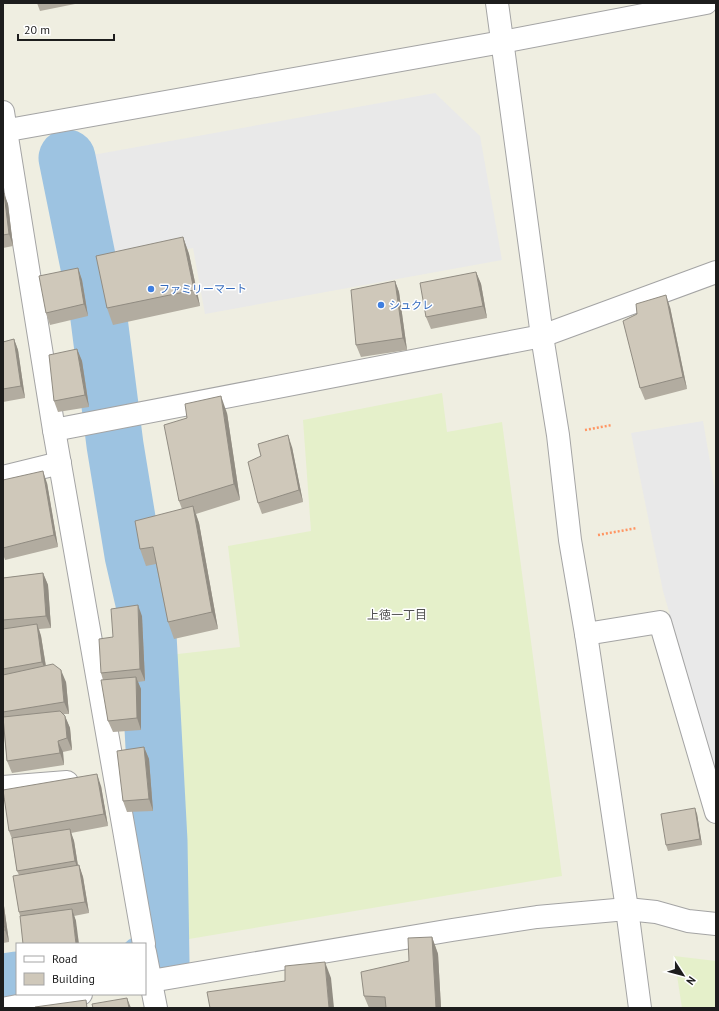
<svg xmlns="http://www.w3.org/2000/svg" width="719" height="1011" font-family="'PT Sans','Noto Sans JP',sans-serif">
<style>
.farmland{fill:#e5f0ca}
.parking{fill:#e9e9e9}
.water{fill:#9dc3e1}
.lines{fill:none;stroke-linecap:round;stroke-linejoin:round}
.river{stroke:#9dc3e1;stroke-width:57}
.minor-casing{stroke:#a4a4a4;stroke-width:24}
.path{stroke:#ff9562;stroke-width:2.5;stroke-dasharray:2 2;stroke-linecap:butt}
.minor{stroke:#fff;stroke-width:22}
.wall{fill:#b2aca0}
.shaded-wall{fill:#918c82}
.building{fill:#cfc8ba;stroke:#918c82}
.shop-dot{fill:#3f7fe0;stroke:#fff;stroke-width:1.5}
.labels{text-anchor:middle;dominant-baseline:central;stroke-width:3;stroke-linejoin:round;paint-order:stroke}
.shop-label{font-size:11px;fill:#366cbe;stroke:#fff;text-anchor:start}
.neighbourhood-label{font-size:12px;fill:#505050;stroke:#fff}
</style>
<rect width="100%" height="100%" fill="#efeee1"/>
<!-- farmland -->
<g class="farmland">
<polygon points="442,393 447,432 502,422 562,876 171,942 169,655 240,647 228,546 311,531 303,420"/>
<polygon points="674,956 716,961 716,1008 682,1008"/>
</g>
<!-- parking -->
<g class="parking">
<polygon points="435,93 480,136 502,260 205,314 193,248 95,266 76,158"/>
<polygon points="703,421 716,497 716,773 663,591 631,433"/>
</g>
<!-- water -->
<polygon class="water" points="17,980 17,994 46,994 3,1002 3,982"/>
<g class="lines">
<!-- river -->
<g class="river">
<polyline points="67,158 98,311 115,445 133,555 147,616 159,841 161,962 145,963"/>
<polyline points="3,982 17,980"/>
</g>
<!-- minor casing -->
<g class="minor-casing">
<g id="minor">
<polyline points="497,3 542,336 558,435 570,540 586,634 627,909 640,1008"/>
<polyline points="3,112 54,430 144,944"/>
<polyline points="3,131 502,42 706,3"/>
<polyline points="54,430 542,336 716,272"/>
<polyline points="3,477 60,463"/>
<polyline points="586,634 660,622 716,812"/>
<polyline points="3,787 67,782"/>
<polyline points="145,952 156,1008"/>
<polyline points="145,982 452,930 537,917 627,909 656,912 688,921 716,924"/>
<polyline points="7,1008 81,994"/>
</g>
</g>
<!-- path -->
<g class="path">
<polyline points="585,430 612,425"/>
<polyline points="598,535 637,528"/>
</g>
<!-- minor -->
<use href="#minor" class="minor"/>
</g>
<!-- wall -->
<g class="wall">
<polygon points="37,3 80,3 40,11"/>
<polygon points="3,193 8,204 13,246 3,248"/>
<polygon points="183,237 189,254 200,306 113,325 107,308"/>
<polygon points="78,268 82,280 88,316 50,325 46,313"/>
<polygon points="476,272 481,284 487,318 431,329 426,317"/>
<polygon points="395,281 399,292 407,350 361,357 356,345"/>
<polygon points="670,307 687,389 645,400 640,388"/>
<polygon points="14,339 18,350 25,398 3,402 3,342"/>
<polygon points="77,349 82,361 89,407 58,412 54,401"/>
<polygon points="227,413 240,500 196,514 199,523 218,629 174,639 168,622 156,564 146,566 140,549 182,509 179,501"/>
<polygon points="292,447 303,502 262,514 258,503"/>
<polygon points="3,480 47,483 58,547 5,560 3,554"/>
<polygon points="43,573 48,585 51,628 39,629 41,636 46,666 66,682 69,714 64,714 70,728 72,750 63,752 64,765 12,773 7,761 3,725 3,578"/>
<polygon points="142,616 145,681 138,682 141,689 141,730 113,732 108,721 103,680 101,673 113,637"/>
<polygon points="144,747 149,759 153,811 127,812 123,801"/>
<polygon points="101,786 108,826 71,833 74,841 78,865 79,865 83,877 89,913 74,916 76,921 20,916 19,912 19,875 17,871 12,839 9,831"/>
<polygon points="697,814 702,845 668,851 666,845"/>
<polygon points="3,899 9,942 3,943"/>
<polygon points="432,937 438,954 441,1008 369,1008 364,996 409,961"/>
</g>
<!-- shaded-wall -->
<g class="shaded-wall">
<polygon points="4,193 8,204 13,246 9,234"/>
<polygon points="183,237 189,254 200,306 194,290"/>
<polygon points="78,268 82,280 88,316 84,304"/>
<polygon points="476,272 481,284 487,318 483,306"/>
<polygon points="395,281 399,292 407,350 403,338"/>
<polygon points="666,295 670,307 687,389 683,377"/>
<polygon points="14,339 18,350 25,398 21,386"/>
<polygon points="77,349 82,361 89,407 85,395"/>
<polygon points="221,396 227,413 240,500 234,484"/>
<polygon points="288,435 292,447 303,502 299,490"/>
<polygon points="43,471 47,483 58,547 54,535"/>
<polygon points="193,506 199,523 218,629 212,612"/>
<polygon points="43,573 48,585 51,628 46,616"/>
<polygon points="138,605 142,616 145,681 140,669"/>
<polygon points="37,624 41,636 47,674 42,662"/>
<polygon points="61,670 66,682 69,714 64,702"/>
<polygon points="136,677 141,689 141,730 137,718"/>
<polygon points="65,716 70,728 72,750 67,738"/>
<polygon points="58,741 63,752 64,765 60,753"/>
<polygon points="144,747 149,759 153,811 149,799"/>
<polygon points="97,774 101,786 108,826 104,814"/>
<polygon points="695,808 697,814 702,845 700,839"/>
<polygon points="70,829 74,841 79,873 75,861"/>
<polygon points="79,865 83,877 89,913 85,902"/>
<polygon points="3,899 9,942 5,930 3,916"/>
<polygon points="72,909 76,921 79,944 76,944"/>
<polygon points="432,937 438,954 441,1008 436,1008"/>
<polygon points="325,962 331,978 334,1008 329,1008"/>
<polygon points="127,998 131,1008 129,1008"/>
</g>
<!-- building -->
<g class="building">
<polygon points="3,193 4,193 9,234 3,235"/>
<polygon points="183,237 194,290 107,308 96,256"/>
<polygon points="78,268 84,304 46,313 39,276"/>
<polygon points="476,272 483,306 426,317 420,283"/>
<polygon points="395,281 403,338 356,345 351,290"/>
<polygon points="666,295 683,377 640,388 623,321 637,314 636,304"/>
<polygon points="14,339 21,386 3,389 3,342"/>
<polygon points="77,349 85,395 54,401 49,355"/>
<polygon points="221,396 234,484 179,501 164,425 187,418 185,404"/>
<polygon points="288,435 299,490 258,503 248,462 261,456 258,444"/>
<polygon points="43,471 54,535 3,548 3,480"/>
<polygon points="193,506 212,612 168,622 153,547 140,549 135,521"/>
<polygon points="43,573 46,616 3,620 3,578"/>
<polygon points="138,605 140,669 101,673 99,639 113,637 111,609"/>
<polygon points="37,624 42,662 3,669 3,629"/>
<polygon points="53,664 61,670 64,702 3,712 3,675"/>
<polygon points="136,677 137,718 108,721 101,680"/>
<polygon points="60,711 65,716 67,738 58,741 60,753 7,761 3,717"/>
<polygon points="144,747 149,799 123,801 117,751"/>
<polygon points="97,774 104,814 9,831 3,790"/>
<polygon points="695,808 700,839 666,845 661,814"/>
<polygon points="70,829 75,861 17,871 12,838"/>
<polygon points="79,865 85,902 19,912 13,876"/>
<polygon points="72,909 76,944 23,944 20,916"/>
<polygon points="3,916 5,930 3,930"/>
<polygon points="432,937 436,1008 386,1008 385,997 364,996 361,972 409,961 408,938"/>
<polygon points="325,962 329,1008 210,1008 207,992 285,981 285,966"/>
<polygon points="127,998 129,1008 93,1008 92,1004"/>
<polygon points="86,1000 87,1008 35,1008 35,1007"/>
</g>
<!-- markers -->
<g class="shop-dot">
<circle cx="151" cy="289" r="4"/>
<circle cx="381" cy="305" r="4"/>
</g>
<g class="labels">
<!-- shop labels -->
<g class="shop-label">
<text x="159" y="289">ファミリーマート</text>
<text x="389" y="305">シュクレ</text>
</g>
<!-- neighbourhood labels -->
<g class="neighbourhood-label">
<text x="397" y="614">上徳一丁目</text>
</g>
</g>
<!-- border -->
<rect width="719" height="1011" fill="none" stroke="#1d1d1d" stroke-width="8"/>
<!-- legend -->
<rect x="16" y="943" width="130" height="52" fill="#ffffff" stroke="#a5a5a5"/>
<rect x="24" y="956" width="20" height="6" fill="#ffffff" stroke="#a5a5a5"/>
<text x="52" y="963" font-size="12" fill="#1d1d1d">Road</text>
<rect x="24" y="973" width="20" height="12" fill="#cfc8ba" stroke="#a5a5a5"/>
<text x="52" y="983" font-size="12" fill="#1d1d1d">Building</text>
<!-- north arrow -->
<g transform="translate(683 975) rotate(126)" stroke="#ffffff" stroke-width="3" paint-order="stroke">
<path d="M0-3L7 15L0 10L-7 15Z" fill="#1d1d1d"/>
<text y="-6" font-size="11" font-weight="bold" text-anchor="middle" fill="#1d1d1d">N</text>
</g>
<!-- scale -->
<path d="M18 34v6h96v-6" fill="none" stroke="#1d1d1d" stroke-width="2"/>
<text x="24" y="34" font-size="12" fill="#1d1d1d" stroke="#ffffff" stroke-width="3" paint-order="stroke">20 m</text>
</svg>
